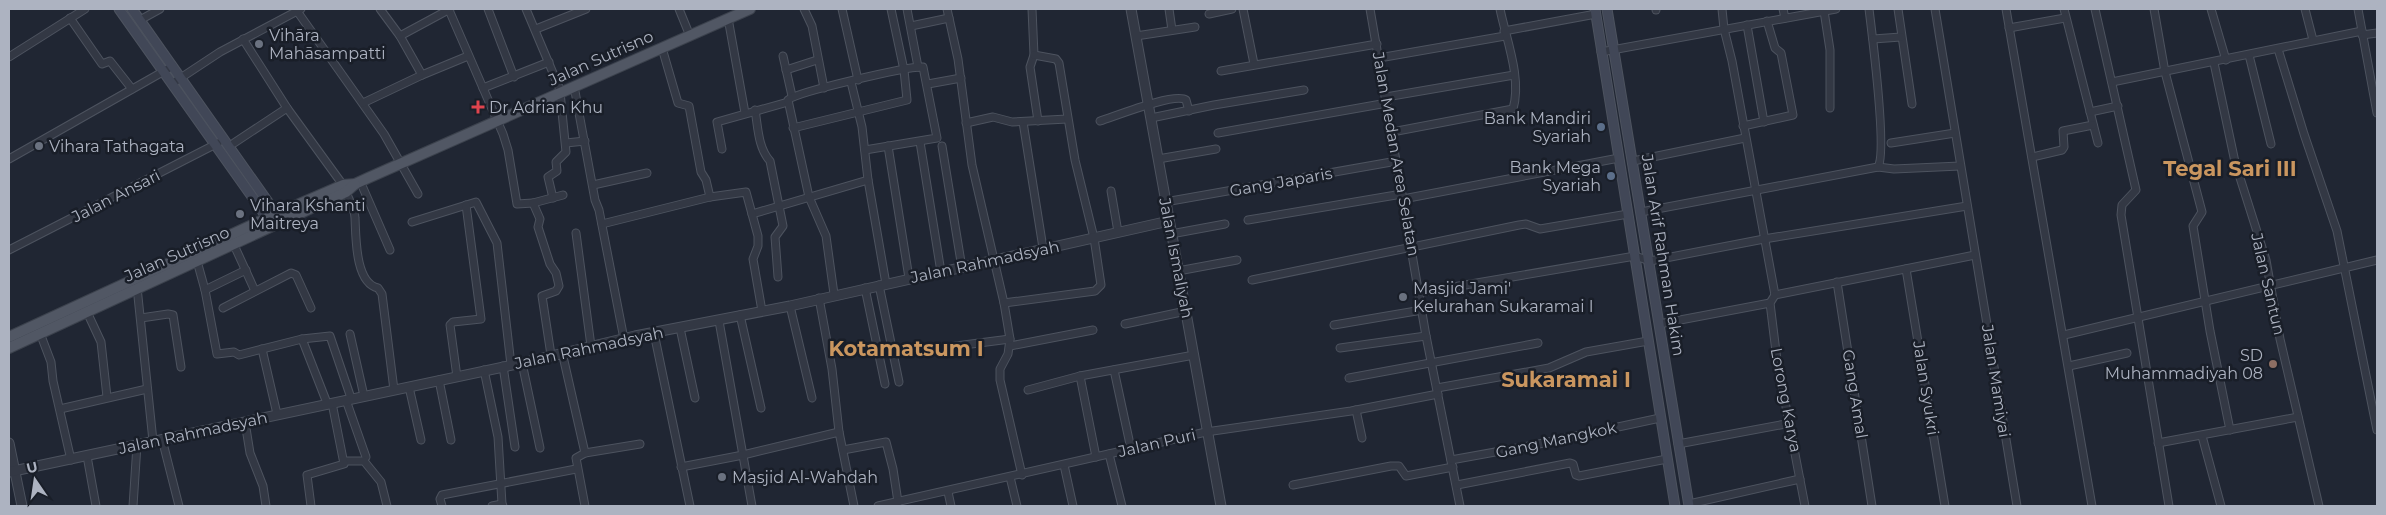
<svg xmlns="http://www.w3.org/2000/svg" width="2386" height="515" font-family="Montserrat,sans-serif">
<style>
.lines{fill:none;stroke-linecap:round;stroke-linejoin:round}
.minor-casing{stroke:#4d535f;stroke-width:9}
.tertiary-casing{stroke:#4d535f;stroke-width:11}
.secondary-casing{stroke:#4d535f;stroke-width:11}
.primary-casing{stroke:#3c424d;stroke-width:12}
.minor{stroke:#333844;stroke-width:7}
.tertiary{stroke:#333844;stroke-width:9}
.secondary{stroke:#414757;stroke-width:9}
.primary{stroke:#515764;stroke-width:10}
.worship-dot{fill:#6b7280;stroke:#191e28;stroke-width:2}
.health-dot{fill:#e0444e;stroke:#191e28;stroke-width:2}
.service-dot{fill:#5c6f8a;stroke:#191e28;stroke-width:2}
.education-dot{fill:#8d6e63;stroke:#191e28;stroke-width:2}
.labels{text-anchor:middle;dominant-baseline:central;stroke-width:5;stroke-linejoin:round;paint-order:stroke}
.poi-label{font-size:16px;fill:#adb3c1;stroke:#191e28;text-anchor:start}
.street-label{font-size:16px;fill:#adb3c1;stroke:#191e28}
.district-label{font-size:21px;font-weight:bold;fill:#ca965f;stroke:#191e28}
</style>
<rect width="100%" height="100%" fill="#202633"/>
<g class="lines">
<!-- minor casing -->
<g class="minor-casing">
<g id="minor">
<polyline points="380,9 400,36 422,75"/>
<polyline points="488,9 514,77"/>
<polyline points="526,9 561,92"/>
<polyline points="679,9 690,36"/>
<polyline points="804,9 812,26 824,88"/>
<polyline points="842,9 858,80"/>
<polyline points="907,9 918,67"/>
<polyline points="947,9 958,59 972,165 1004,303 1010,339 1008,354 1000,369 1000,380 1022,475"/>
<polyline points="1032,9 1034,55 1030,67 1038,121"/>
<polyline points="1169,9 1172,30"/>
<polyline points="1243,9 1254,64"/>
<polyline points="1370,9 1426,336 1460,506"/>
<polyline points="1656,9 1656,10"/>
<polyline points="1722,9 1724,29 1732,61 1775,295"/>
<polyline points="1783,9 1785,18"/>
<path d="M1869,9C1872,33 1887,152 1878,167"/>
<polyline points="1898,9 1912,104"/>
<polyline points="1935,9 2017,506"/>
<polyline points="2006,9 2092,506"/>
<polyline points="2064,9 2098,143"/>
<polyline points="2095,9 2136,190 2122,205 2121,215 2169,506"/>
<polyline points="2154,9 2165,72 2202,212 2193,226 2210,331 2230,430"/>
<polyline points="2211,9 2226,60"/>
<polyline points="2305,9 2313,40"/>
<polyline points="2358,9 2377,113"/>
<polyline points="449,10 503,134 508,150 517,204 533,203"/>
<polyline points="297,11 384,134 418,194"/>
<polyline points="1824,11 1830,50 1830,108"/>
<polyline points="1209,14 1232,9"/>
<polyline points="70,18 102,64 110,61 132,89"/>
<polyline points="728,18 745,113"/>
<polyline points="140,20 160,9"/>
<polyline points="1747,25 1764,122"/>
<polyline points="911,26 949,18"/>
<polyline points="2009,28 2065,18"/>
<polyline points="536,29 586,9"/>
<polyline points="1504,31 1596,14"/>
<polyline points="2362,35 2377,33"/>
<polyline points="400,36 450,9"/>
<polyline points="1136,36 1195,27"/>
<polyline points="243,39 287,108 343,185"/>
<polyline points="1873,39 1901,37"/>
<polyline points="662,48 678,103 689,106 701,172 706,180 710,197"/>
<polyline points="2278,49 2304,134 2337,231 2377,430"/>
<polyline points="1601,52 1836,9"/>
<polyline points="2249,55 2271,144"/>
<polyline points="783,56 792,96"/>
<polyline points="9,57 85,9"/>
<polyline points="1379,58 1505,36"/>
<polyline points="2214,63 2235,162 2266,260 2280,339 2319,506"/>
<polyline points="786,70 817,60"/>
<polyline points="1221,71 1377,44"/>
<polyline points="851,82 862,127 868,180 886,284"/>
<polyline points="2112,82 2362,31"/>
<polyline points="173,83 220,52 301,9"/>
<polyline points="928,84 961,78"/>
<polyline points="574,86 595,200 599,210 624,339"/>
<polyline points="483,88 549,62"/>
<polyline points="1386,97 1514,75"/>
<polyline points="363,103 422,75 468,56"/>
<path d="M755,110C758,127 758,148 770,161L783,226L775,237L778,277"/>
<polyline points="2090,112 2118,106"/>
<polyline points="1151,118 1214,105 1304,90"/>
<path d="M1100,121C1116,116 1175,92 1186,100L1189,111"/>
<polyline points="1023,122 1043,248"/>
<polyline points="966,123 993,117 1012,122 1067,119"/>
<polyline points="1743,126 1793,115 1781,53 1775,48 1767,21"/>
<polyline points="793,128 907,100 904,70 891,9"/>
<path d="M1392,132L1513,109C1522,78 1506,39 1500,9"/>
<polyline points="1218,133 1387,103"/>
<polyline points="920,142 941,272"/>
<polyline points="234,143 287,108"/>
<polyline points="566,143 585,141"/>
<polyline points="1891,143 1955,133"/>
<polyline points="888,146 909,278"/>
<polyline points="942,146 962,268"/>
<polyline points="722,149 717,122 788,102"/>
<polyline points="2032,157 2062,150 2064,147 2063,131 2093,125"/>
<polyline points="9,159 173,66"/>
<polyline points="1158,159 1216,149"/>
<polyline points="1633,161 1745,138"/>
<polyline points="360,181 390,250"/>
<polyline points="593,185 647,173"/>
<polyline points="1111,191 1118,232"/>
<path d="M346,192C349,200 355,210 355,218C356,237 355,283 378,288L382,294L394,390"/>
<polyline points="553,198 548,177 557,171 556,162 566,152 560,92"/>
<polyline points="1403,199 1619,158"/>
<polyline points="1165,202 1397,161"/>
<polyline points="1641,212 1878,167 1894,169 1960,166"/>
<polyline points="752,214 868,180"/>
<polyline points="1248,220 1402,194"/>
<polyline points="412,222 476,202 497,243 511,365"/>
<polyline points="602,224 710,197 746,192 758,236 758,246 753,259 762,311"/>
<polyline points="576,233 591,346"/>
<polyline points="1171,234 1225,224"/>
<polyline points="234,245 255,291"/>
<polyline points="9,250 218,143"/>
<polyline points="197,261 205,290 217,354 234,352 239,355 302,339 330,336 351,398"/>
<polyline points="1906,269 1945,506"/>
<polyline points="1178,271 1237,260"/>
<polyline points="1252,280 1519,225 1526,224 1540,229 1628,214"/>
<polyline points="1837,282 1872,506"/>
<polyline points="879,285 899,382"/>
<polyline points="137,287 153,441"/>
<polyline points="865,288 885,384"/>
<polyline points="205,290 246,270"/>
<polyline points="1418,293 1635,256 1650,261 1764,239 1967,206"/>
<path d="M834,294L826,236L809,197L788,100C796,92 909,66 923,67L937,138L865,150"/>
<polyline points="1775,295 1770,303 1777,360 1805,506"/>
<polyline points="1775,295 1975,255"/>
<polyline points="819,298 832,369 839,432"/>
<polyline points="1004,303 1095,291 1101,285 1094,238 1075,160 1059,63 1056,59 1034,55"/>
<polyline points="790,306 812,398"/>
<polyline points="223,308 291,273 296,275 311,308"/>
<polyline points="87,312 101,342 107,397"/>
<polyline points="740,315 761,408"/>
<polyline points="141,318 168,314 173,315 181,367"/>
<polyline points="719,321 752,506"/>
<polyline points="1125,324 1186,311"/>
<polyline points="1659,324 1770,303"/>
<polyline points="1334,325 1422,310"/>
<polyline points="680,328 695,398"/>
<polyline points="40,333 51,362 53,381 71,460"/>
<polyline points="654,333 690,506"/>
<polyline points="350,334 364,396"/>
<polyline points="2064,335 2377,260"/>
<polyline points="302,339 327,403"/>
<polyline points="1010,346 1093,330"/>
<polyline points="1340,348 1426,336"/>
<polyline points="262,349 277,414"/>
<polyline points="917,351 1010,339"/>
<polyline points="562,352 585,453"/>
<polyline points="551,355 542,296 556,291 559,286 556,273 550,264 538,227 540,219 533,203 563,195"/>
<polyline points="522,363 540,448"/>
<polyline points="503,366 515,447"/>
<polyline points="2069,366 2127,353"/>
<polyline points="484,370 498,437 502,504"/>
<polyline points="1114,370 1131,449"/>
<polyline points="1080,376 1096,457"/>
<polyline points="457,377 450,325 453,322 481,319 466,205"/>
<polyline points="1349,378 1538,343"/>
<polyline points="439,380 451,440"/>
<polyline points="409,387 421,440"/>
<polyline points="1437,388 1549,368 1586,352 1648,341"/>
<polyline points="1028,390 1080,376 1194,355"/>
<polyline points="346,400 366,457"/>
<polyline points="60,409 147,389"/>
<polyline points="1356,410 1362,438"/>
<polyline points="245,422 250,453 263,486 266,506"/>
<polyline points="2202,436 2221,506"/>
<polyline points="162,439 179,506"/>
<polyline points="2158,443 2298,417"/>
<polyline points="1678,444 1791,423"/>
<polyline points="843,450 886,442 893,469 898,502"/>
<polyline points="1109,454 1122,506"/>
<polyline points="87,456 96,506"/>
<polyline points="1451,460 1534,445 1660,418"/>
<polyline points="344,461 364,461 381,482 387,506"/>
<polyline points="1064,465 1073,506"/>
<polyline points="681,467 743,455 839,432 854,506"/>
<polyline points="1010,477 1017,506"/>
<polyline points="1293,485 1391,466 1399,466 1406,476 1453,467"/>
<polyline points="1457,485 1570,463 1573,464 1576,475 1579,476 1667,459"/>
<polyline points="948,492 951,506"/>
<polyline points="1689,504 1800,479"/>
<polyline points="133,506 137,445"/>
<polyline points="311,506 307,475 344,464 332,403"/>
<polyline points="442,506 440,499 442,495 576,469"/>
<polyline points="492,506 502,504 503,506"/>
<polyline points="585,506 576,458 585,453 640,444"/>
<polyline points="878,506 1206,432 1351,411 1438,394"/>
</g>
</g>
<!-- tertiary casing -->
<g class="tertiary-casing">
<g id="tertiary">
<polyline points="1131,9 1221,506"/>
<polyline points="9,443 22,506"/>
<polyline points="9,472 522,363 635,336 790,306 1169,221"/>
</g>
</g>
<!-- secondary casing -->
<g class="secondary-casing">
<g id="secondary">
<polyline points="119,9 270,222"/>
<polyline points="132,9 280,219"/>
<polyline points="1595,9 1675,506"/>
<polyline points="1607,9 1689,506"/>
</g>
</g>
<!-- primary casing -->
<g class="primary-casing">
<g id="primary">
<polyline points="9,337 276,214 343,185 355,184 368,178 750,9"/>
<polyline points="9,348 346,192 355,184"/>
</g>
</g>
<!-- minor -->
<use href="#minor" class="minor"/>
<!-- tertiary -->
<use href="#tertiary" class="tertiary"/>
<!-- secondary -->
<use href="#secondary" class="secondary"/>
<!-- primary -->
<use href="#primary" class="primary"/>
</g>
<!-- markers -->
<g class="worship-dot">
<circle cx="259" cy="44" r="5"/>
<circle cx="39" cy="146" r="5"/>
<circle cx="240" cy="214" r="5"/>
<circle cx="1403" cy="297" r="5"/>
<circle cx="722" cy="477" r="5"/>
</g>
<path class="health-dot" d="M475.5 99.5h5v5h5v5h-5v5h-5v-5h-5v-5h5z"/>
<g class="service-dot">
<circle cx="1601" cy="127" r="5"/>
<circle cx="1611" cy="176" r="5"/>
</g>
<circle class="education-dot" cx="2273" cy="364" r="5"/>
<g class="labels">
<!-- poi labels -->
<g class="poi-label">
<text x="269" y="35">Vihāra<tspan x="269" dy="18">Mahāsampatti</tspan></text>
<text x="489" y="107">Dr Adrian Khu</text>
<text x="1591" y="118" text-anchor="end">Bank Mandiri<tspan x="1591" dy="18">Syariah</tspan></text>
<text x="49" y="146">Vihara Tathagata</text>
<text x="1601" y="167" text-anchor="end">Bank Mega<tspan x="1601" dy="18">Syariah</tspan></text>
<text x="250" y="205">Vihara Kshanti<tspan x="250" dy="18">Maitreya</tspan></text>
<text x="1413" y="288">Masjid Jami'<tspan x="1413" dy="18">Kelurahan Sukaramai I</tspan></text>
<text x="2263" y="355" text-anchor="end">SD<tspan x="2263" dy="18">Muhammadiyah 08</tspan></text>
<text x="732" y="477">Masjid Al-Wahdah</text>
</g>
<!-- street labels -->
<g class="street-label">
<text transform="translate(601 58) rotate(-24)">Jalan Sutrisno</text>
<text transform="translate(1396 154) rotate(80)">Jalan Medan Area Selatan</text>
<text transform="translate(1281 182) rotate(-10)">Gang Japaris</text>
<text transform="translate(116 196) rotate(-27)">Jalan Ansari</text>
<text transform="translate(177 254) rotate(-24)">Jalan Sutrisno</text>
<text transform="translate(1663 255) rotate(81)">Jalan Arif Rahman Hakim</text>
<text transform="translate(1176 258) rotate(79)">Jalan Ismaliyah</text>
<text transform="translate(985 262) rotate(-12)">Jalan Rahmadsyah</text>
<text transform="translate(2268 284) rotate(77)">Jalan Santun</text>
<text transform="translate(589 348) rotate(-12)">Jalan Rahmadsyah</text>
<text transform="translate(1996 381) rotate(81)">Jalan Mamiyai</text>
<text transform="translate(1926 388) rotate(81)">Jalan Syukri</text>
<text transform="translate(1855 394) rotate(81)">Gang Amal</text>
<text transform="translate(1786 400) rotate(79)">Lorong Karya</text>
<text transform="translate(193 433) rotate(-12)">Jalan Rahmadsyah</text>
<text transform="translate(1556 440) rotate(-12)">Gang Mangkok</text>
<text transform="translate(1157 443) rotate(-13)">Jalan Puri</text>
</g>
<!-- district labels -->
<g class="district-label">
<text x="2230" y="168">Tegal Sari III</text>
<text x="906" y="348">Kotamatsum I</text>
<text x="1566" y="379">Sukaramai I</text>
</g>
</g>
<!-- border -->
<rect width="2386" height="515" fill="none" stroke="#adb3c1" stroke-width="20"/>
<!-- north arrow -->
<g transform="translate(35 480) rotate(347)" stroke="#191e28" stroke-width="4" paint-order="stroke">
<path d="M0-4L9 19L0 12L-9 19Z" fill="#adb3c1"/>
<text y="-8" font-size="14" font-weight="bold" text-anchor="middle" fill="#adb3c1">U</text>
</g>
</svg>
